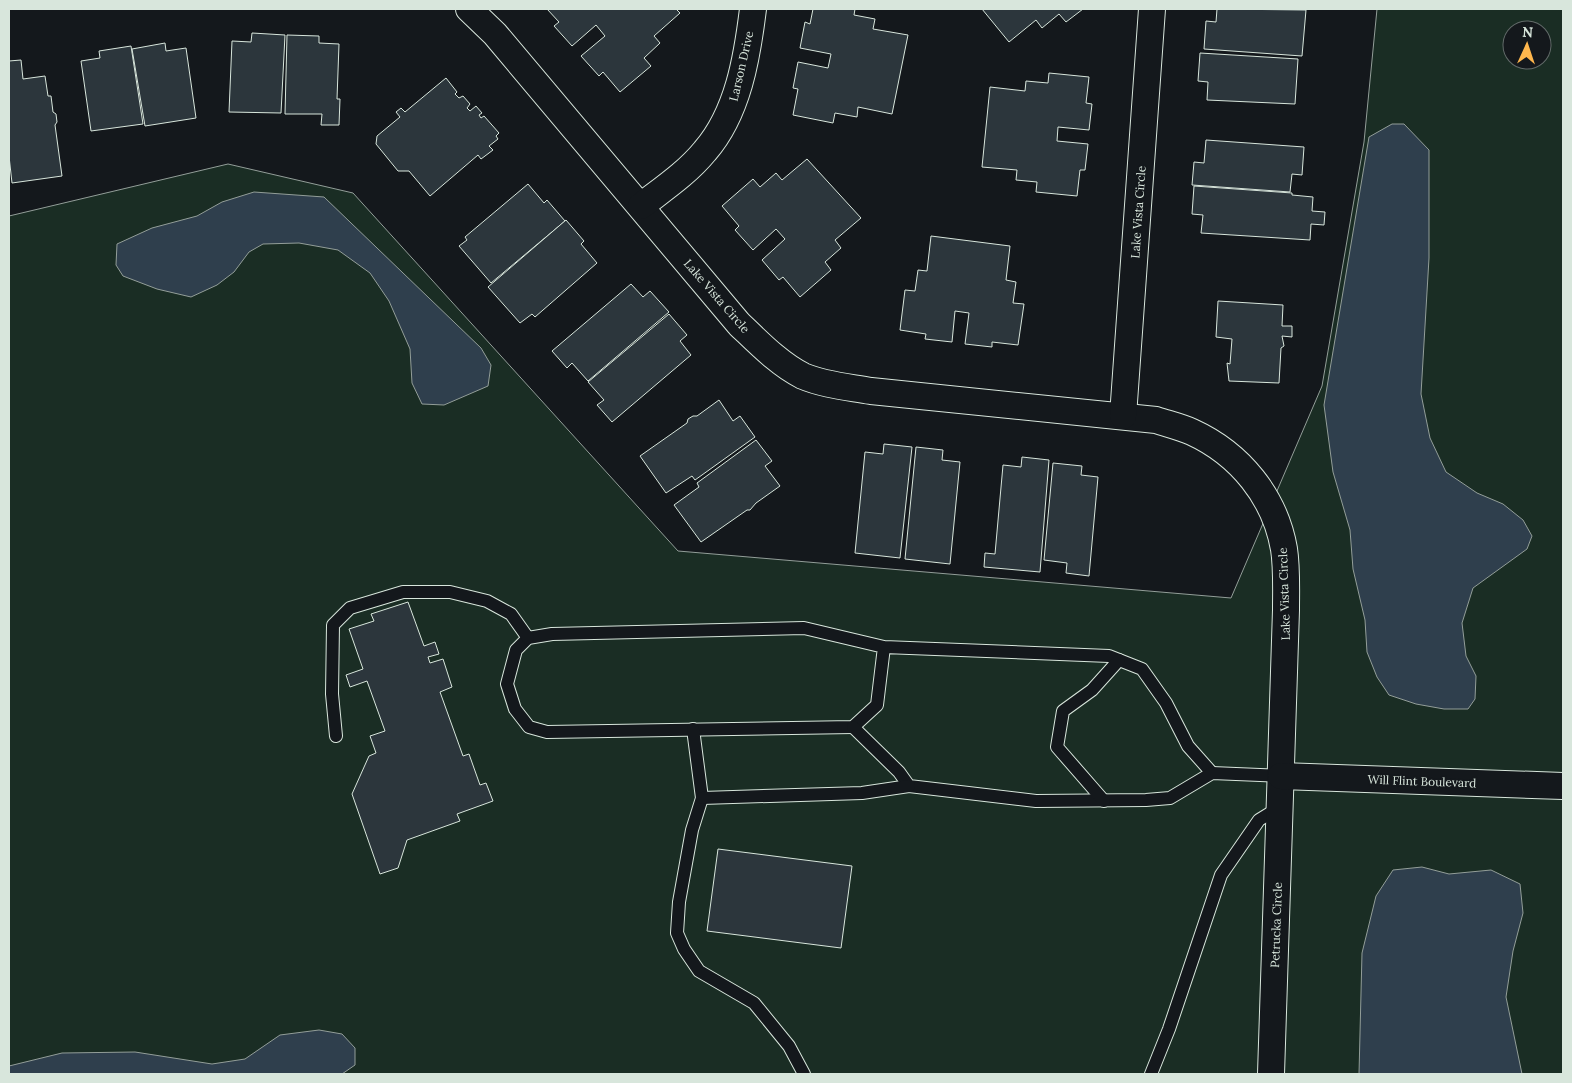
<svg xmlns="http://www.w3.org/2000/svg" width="1572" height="1083" font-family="Lora,serif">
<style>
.green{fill:#1a2d24;stroke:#939e99;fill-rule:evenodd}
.water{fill:#2f3f4d;stroke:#939e99}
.building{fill:#2c363c;stroke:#d8e6dc}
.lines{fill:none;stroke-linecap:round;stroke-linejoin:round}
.lane-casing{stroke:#d8e6dc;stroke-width:14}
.street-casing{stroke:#d8e6dc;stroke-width:28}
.lane{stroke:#14181c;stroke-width:12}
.street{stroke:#14181c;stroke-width:26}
.labels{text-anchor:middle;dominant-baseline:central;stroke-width:4;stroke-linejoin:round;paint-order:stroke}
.street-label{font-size:12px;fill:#d8e6dc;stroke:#14181c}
</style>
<rect width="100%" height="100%" fill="#14181c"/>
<!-- green -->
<path class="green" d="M1377,9H1563V1074H9V216L228,164L353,193L678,551L1231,598L1322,386L1364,142ZM1512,30H1542V60H1512Z"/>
<!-- water -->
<g class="water">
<polygon points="1392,124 1404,124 1429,150 1429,258 1421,394 1430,438 1446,472 1477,493 1503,504 1523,520 1532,536 1527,549 1473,588 1462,623 1466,656 1476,676 1475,699 1468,709 1444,709 1416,704 1389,695 1377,677 1367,652 1365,620 1353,569 1350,530 1333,472 1324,405 1369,137"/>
<polygon points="254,192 324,197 481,348 491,365 488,386 444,405 422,404 412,383 410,349 389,301 370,273 338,250 299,243 263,244 249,252 234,272 217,285 191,297 157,289 123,276 116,265 117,244 152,228 197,216 222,202"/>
<polygon points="1422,867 1449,874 1491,870 1520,884 1523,913 1513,951 1506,997 1522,1074 1359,1074 1362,953 1376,896 1393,870"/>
<polygon points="319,1030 342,1034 355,1048 355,1065 342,1074 9,1074 9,1066 62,1053 135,1052 212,1064 245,1059 280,1035"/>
</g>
<!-- building -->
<g class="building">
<polygon points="547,9 676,9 680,13 654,36 660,43 644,58 651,66 620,92 603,72 599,76 581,56 605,36 596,25 572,46 554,26 559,22"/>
<polygon points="813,9 855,9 854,15 875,19 873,29 908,35 892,114 858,107 857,117 835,113 833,123 793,115 798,89 793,88 798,62 828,68 831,54 800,48 805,22 810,24"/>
<polygon points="982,9 1083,9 1066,22 1059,14 1042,28 1036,20 1009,42"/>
<polygon points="1217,9 1306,10 1302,56 1204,49 1206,21 1216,22"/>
<polygon points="252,33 285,35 281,113 229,112 232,41 251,42"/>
<polygon points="287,35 319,36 319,43 339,44 337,99 340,99 339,125 321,125 322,114 285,114"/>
<polygon points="165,43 166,51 186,48 196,118 145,126 132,49"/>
<polygon points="131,46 143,124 91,131 81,61 100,58 99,51"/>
<polygon points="1200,53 1298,59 1295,104 1207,100 1208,82 1198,81"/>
<polygon points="21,60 23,79 45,76 48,96 51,96 53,112 56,114 57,122 55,125 62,176 12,183 9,156 9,61"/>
<polygon points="1049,73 1089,77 1086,103 1092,104 1089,130 1058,127 1057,141 1088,144 1085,170 1080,170 1077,196 1036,192 1037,182 1016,180 1017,170 982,167 990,87 1025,91 1026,81 1048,83"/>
<polygon points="446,78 457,92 455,94 459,98 463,96 470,104 467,108 470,111 476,106 482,113 479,115 481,118 484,116 499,133 496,136 498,139 489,146 493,150 481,159 478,155 430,196 409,171 398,171 376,144 377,136 400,117 396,112 401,108 405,112"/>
<polygon points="1206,140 1304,147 1302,175 1292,174 1290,192 1192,185 1194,162 1204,163"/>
<polygon points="807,159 861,218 835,240 841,248 825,262 831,270 800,297 783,277 779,280 762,260 785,239 776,229 753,250 735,230 739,226 722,206 753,179 760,187 776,173 782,180"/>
<polygon points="528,184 544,203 547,200 565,221 491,283 459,246 467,240 465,237"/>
<polygon points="1194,186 1292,193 1292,195 1313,197 1312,211 1325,212 1324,225 1311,224 1310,240 1201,233 1203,215 1192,214"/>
<polygon points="566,220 584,241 581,244 597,263 535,317 532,314 520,323 488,287"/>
<polygon points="931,236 1010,246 1006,280 1016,282 1013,303 1024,304 1018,345 992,342 992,347 965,344 969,313 955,311 952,342 925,339 926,334 900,330 905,290 915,291 918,270 927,271"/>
<polygon points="631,284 643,297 650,291 669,312 588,381 572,363 567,368 552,351"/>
<polygon points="1218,301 1283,305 1282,326 1292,326 1292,337 1282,336 1284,346 1281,348 1279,383 1229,381 1227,363 1230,364 1232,339 1216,337"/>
<polygon points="669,314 687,335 680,341 691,355 612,422 597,405 604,400 588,382"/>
<polygon points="719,400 733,421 740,416 755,437 695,480 692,476 666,493 640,456 687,423 688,419 693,416 697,416"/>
<polygon points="756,440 772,461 765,466 780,486 756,503 750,510 747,510 701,542 674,505 699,487 697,483"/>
<polygon points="884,444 912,447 900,558 855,553 865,452 883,454"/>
<polygon points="916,447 943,450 942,460 960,462 950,564 905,559"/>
<polygon points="1022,457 1049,460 1040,572 984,567 985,553 995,554 1003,465 1021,467"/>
<polygon points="1053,463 1082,466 1081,475 1098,477 1089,576 1066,573 1067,563 1044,560"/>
<polygon points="408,602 424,646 435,642 439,654 428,657 430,663 443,659 452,687 440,692 463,756 469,754 480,785 486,783 493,801 457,814 460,821 407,840 398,868 380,874 352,794 369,756 376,753 370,736 385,731 367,681 350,687 346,675 363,669 349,629 374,621 371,614"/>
<polygon points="718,849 852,866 841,948 707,931"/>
</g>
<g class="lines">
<!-- lane casing -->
<g class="lane-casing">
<g id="lane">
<polyline points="884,647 877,705 853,727 547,732 529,727 515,709 507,684 516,650 528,638 552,634 804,628 884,647 1109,656 1142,669 1166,703 1188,746 1212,773"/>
<polyline points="853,727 899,772 909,786 1036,801 1146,800 1170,798 1212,773 1281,776"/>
<polyline points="693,729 702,798 692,830 679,902 677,933 684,949 699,971 754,1003 789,1046 804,1074"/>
<polyline points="336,736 332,694 333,625 350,608 403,592 450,592 487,601 511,614 528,638"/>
<polyline points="702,798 862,793 909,786"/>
<polyline points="1104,801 1057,747 1063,711 1092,690 1119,660"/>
<polyline points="1151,1074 1169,1029 1221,875 1259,820 1280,807"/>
</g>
</g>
<!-- street casing -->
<g class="street-casing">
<g id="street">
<path d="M469,9L495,34L739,324C758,342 779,364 803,376C824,385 849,387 871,391L1156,420C1168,424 1181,427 1192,432C1240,454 1275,497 1284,549C1287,568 1286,590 1286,610L1271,1074"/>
<path d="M641,206C663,189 687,173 705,151C738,113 747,58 753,9"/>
<polyline points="1123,416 1152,9"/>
<polyline points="1281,776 1563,786"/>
</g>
</g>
<!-- lane -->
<use href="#lane" class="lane"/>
<!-- street -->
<use href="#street" class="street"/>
</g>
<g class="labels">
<!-- street labels -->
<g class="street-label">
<text transform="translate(741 66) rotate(-77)">Larson Drive</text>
<text transform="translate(1138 212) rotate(-86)">Lake Vista Circle</text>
<text transform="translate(717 296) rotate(49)">Lake Vista Circle</text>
<text transform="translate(1284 594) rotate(-92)">Lake Vista Circle</text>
<text transform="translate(1422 781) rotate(2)">Will Flint Boulevard</text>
<text transform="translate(1276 925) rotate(-88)">Petrucka Circle</text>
</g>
</g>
<!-- border -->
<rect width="1572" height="1083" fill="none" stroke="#d8e6dc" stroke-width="20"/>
<!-- north arrow -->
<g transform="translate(1527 45) rotate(3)"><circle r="24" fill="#14181c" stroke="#626a69"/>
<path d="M0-4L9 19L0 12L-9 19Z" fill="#ffb74d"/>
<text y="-8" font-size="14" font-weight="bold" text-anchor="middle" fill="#d8e6dc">N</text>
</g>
</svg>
